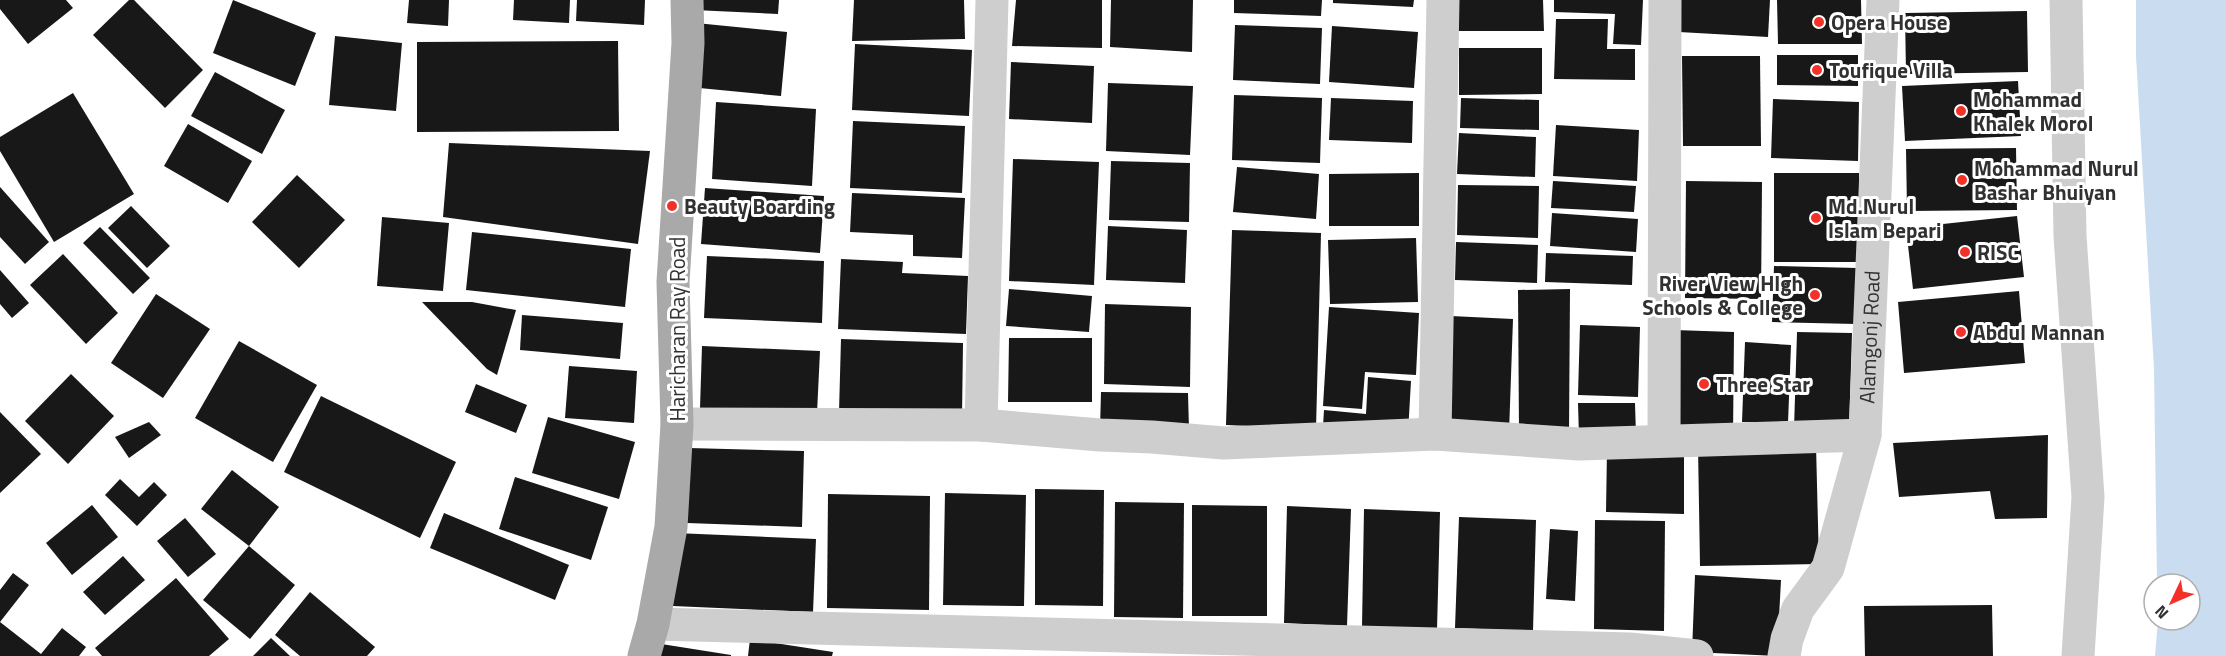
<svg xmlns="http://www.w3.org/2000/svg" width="2226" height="656" font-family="'Titillium Web',sans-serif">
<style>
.water{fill:#caddf0}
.building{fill:#181818}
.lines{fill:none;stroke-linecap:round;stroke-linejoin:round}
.minor{stroke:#cecece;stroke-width:33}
.major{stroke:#a9a9a9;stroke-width:33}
.poi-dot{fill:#f33129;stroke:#fff;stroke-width:2}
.labels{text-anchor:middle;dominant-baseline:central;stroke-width:6;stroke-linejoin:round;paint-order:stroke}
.poi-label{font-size:21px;font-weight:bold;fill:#313131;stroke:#fff;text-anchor:start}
.street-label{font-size:21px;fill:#313131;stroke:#fff}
</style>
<rect width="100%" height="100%" fill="#fff"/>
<!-- water -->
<polygon class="water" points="2136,0 2226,0 2226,656 2155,656 2158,620 2190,620 2190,584 2157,584 2154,369 2136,56"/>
<!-- building -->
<g class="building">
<polygon points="0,0 66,0 73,8 28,44 0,9"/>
<polygon points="129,0 134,0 203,70 165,108 93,35"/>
<polygon points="233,0 316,33 295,86 213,53"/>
<polygon points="409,0 449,0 448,26 407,23"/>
<polygon points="514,0 570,0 569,23 513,20"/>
<polygon points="577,0 645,0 644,25 576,21"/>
<polygon points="695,0 779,0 778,14 694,10"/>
<polygon points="854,0 964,0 965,39 852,41"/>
<polygon points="1016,0 1102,0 1102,48 1012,46"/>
<polygon points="1111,0 1193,0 1192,52 1110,47"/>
<polygon points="1234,0 1322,0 1321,16 1234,13"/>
<polygon points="1333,0 1414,0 1413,7 1333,3"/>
<polygon points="1458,0 1543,0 1544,31 1458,31"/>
<polygon points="1554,0 1643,0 1641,45 1613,44 1615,14 1554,12"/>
<polygon points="1681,0 1770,0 1768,37 1679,32"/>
<polygon points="1777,0 1861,0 1862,44 1778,44"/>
<polygon points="2027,11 2028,72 1906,74 1905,13"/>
<polygon points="1556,19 1608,19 1607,49 1635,49 1635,80 1554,79"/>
<polygon points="696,23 787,32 781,96 689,87"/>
<polygon points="1235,25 1322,28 1320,84 1233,80"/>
<polygon points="1332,26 1418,32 1414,88 1329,82"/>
<polygon points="335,36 402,43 396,111 329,105"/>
<polygon points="618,41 619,131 417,132 417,42"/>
<polygon points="855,44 972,50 969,116 852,110"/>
<polygon points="1459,48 1542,48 1542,94 1459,95"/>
<polygon points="1777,55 1858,55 1858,86 1777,85"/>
<polygon points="1682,56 1760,56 1761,146 1683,146"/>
<polygon points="1011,62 1094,66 1092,123 1009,119"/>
<polygon points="215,72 285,110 262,154 191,116"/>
<polygon points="2018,81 2021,136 1905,141 1902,86"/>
<polygon points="1108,83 1193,86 1190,155 1106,151"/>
<polygon points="73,93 134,194 54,242 0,151 0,137"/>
<polygon points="1234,95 1322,98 1320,163 1232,160"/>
<polygon points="1331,98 1413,101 1412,143 1329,140"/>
<polygon points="1461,98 1539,100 1539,130 1460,128"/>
<polygon points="1773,99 1859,102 1858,161 1771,158"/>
<polygon points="716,102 816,109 812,186 712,179"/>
<polygon points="853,121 965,126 962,193 850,188"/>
<polygon points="188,124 252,161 228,203 164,166"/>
<polygon points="1556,125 1639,130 1637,181 1553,176"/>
<polygon points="1459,133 1536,137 1535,177 1457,174"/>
<polygon points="449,143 650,151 638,244 443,217"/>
<polygon points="2016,148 2017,210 1907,211 1906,149"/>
<polygon points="1013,159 1099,162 1094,285 1009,281"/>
<polygon points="1111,161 1190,163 1189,222 1109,220"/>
<polygon points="1237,167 1319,174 1316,219 1233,212"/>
<polygon points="1419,173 1419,226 1329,226 1329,174"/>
<rect x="1774" y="173" width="85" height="89"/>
<polygon points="297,175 345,220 299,268 252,222"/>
<polygon points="1553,181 1636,186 1634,212 1551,208"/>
<polygon points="1686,181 1762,182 1761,299 1685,298"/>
<polygon points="1458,185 1539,186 1538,238 1457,235"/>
<polygon points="0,187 49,242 25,264 0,237"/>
<polygon points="705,188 824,196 820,253 701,244"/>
<polygon points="852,193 965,198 962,258 913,256 913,235 850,232"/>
<polygon points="131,206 170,246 147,268 108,228"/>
<polygon points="1552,213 1638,219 1636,252 1550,246"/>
<polygon points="2017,216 2024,277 1913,289 1906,228"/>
<polygon points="382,217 449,223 443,291 377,286"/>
<polygon points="1108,226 1187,230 1185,283 1106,280"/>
<polygon points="100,227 150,278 133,294 83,243"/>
<polygon points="1232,230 1321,233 1316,429 1226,425"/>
<polygon points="472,232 631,249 625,307 466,290"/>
<polygon points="1416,238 1418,302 1330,304 1328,240"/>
<polygon points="1456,242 1538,245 1537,283 1455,280"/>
<polygon points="1546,253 1633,256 1632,285 1545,282"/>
<polygon points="63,254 118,313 86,344 30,285"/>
<polygon points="707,256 824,261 822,323 704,318"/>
<polygon points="841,259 903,262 902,273 968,276 966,334 838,329"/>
<polygon points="1774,266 1857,268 1856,324 1772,322"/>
<polygon points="0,270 29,303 12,318 0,304"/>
<polygon points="1009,289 1092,296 1089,332 1006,326"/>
<polygon points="1570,289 1569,432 1519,432 1518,290"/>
<polygon points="2019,291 2025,363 1904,373 1898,302"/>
<polygon points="156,294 210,329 163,398 111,363"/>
<polygon points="422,302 472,302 516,310 497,375 487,369"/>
<polygon points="1105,304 1191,307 1190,387 1104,384"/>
<polygon points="1329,307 1419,313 1416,375 1365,372 1362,409 1323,406"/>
<polygon points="522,315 623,323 620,359 520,350"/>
<polygon points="1451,316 1513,319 1509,433 1448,431"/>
<polygon points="1580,325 1640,327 1638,397 1578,395"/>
<polygon points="1674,330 1734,332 1733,437 1673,436"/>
<polygon points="1797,332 1852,333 1849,430 1794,428"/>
<polygon points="1009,338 1092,338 1092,402 1008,402"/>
<polygon points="841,339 963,343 962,416 839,412"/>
<polygon points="239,341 317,385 273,462 195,418"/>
<polygon points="1745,342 1791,345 1788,423 1742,422"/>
<polygon points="702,346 820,351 817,413 700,408"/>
<polygon points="569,366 637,371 634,423 565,418"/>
<polygon points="71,374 114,416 68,464 25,421"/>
<polygon points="1368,377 1411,381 1408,433 1323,426 1324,410 1366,414"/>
<polygon points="476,384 527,405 516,433 465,412"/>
<polygon points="1101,392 1188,393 1189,430 1100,429"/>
<polygon points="321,396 456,462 420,538 284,472"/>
<polygon points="1578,403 1635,403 1636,436 1579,437"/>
<polygon points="0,412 41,454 0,493"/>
<polygon points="548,417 635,442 619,499 532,473"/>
<polygon points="149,422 161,435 129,458 115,437"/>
<polygon points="2048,435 2047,518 1995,519 1990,491 1899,497 1893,443"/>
<polygon points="1816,445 1819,564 1700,566 1698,446"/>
<polygon points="689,448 804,451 802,527 687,523"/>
<polygon points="1607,449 1684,450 1684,514 1606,512"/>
<polygon points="232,470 279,507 249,546 201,509"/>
<polygon points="515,477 608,507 591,560 499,529"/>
<polygon points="120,479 139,497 154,482 167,495 137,526 105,495"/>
<polygon points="1035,489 1104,490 1103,606 1035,605"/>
<polygon points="945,493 1026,495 1024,606 943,605"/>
<polygon points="828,494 930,496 929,610 827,608"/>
<polygon points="1115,502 1184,503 1183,618 1114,617"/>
<polygon points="92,505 118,537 72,575 46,543"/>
<polygon points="1192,505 1267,506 1267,616 1192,616"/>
<polygon points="1287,506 1351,509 1347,626 1284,623"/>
<polygon points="1364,509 1440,512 1437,630 1362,627"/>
<polygon points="444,513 569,565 555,600 430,548"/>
<polygon points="1459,517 1536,520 1533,631 1455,628"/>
<polygon points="185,518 216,554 188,577 157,541"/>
<polygon points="1595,520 1665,521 1664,631 1594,629"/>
<polygon points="1550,529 1578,531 1575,601 1546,599"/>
<polygon points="675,533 816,539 813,612 673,606"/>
<polygon points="249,546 295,585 250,639 203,600"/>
<polygon points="123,556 145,580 105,615 83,592"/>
<polygon points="13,573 29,585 0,622 41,654 62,628 86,647 79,656 0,656 0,590"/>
<polygon points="1695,575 1781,580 1777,656 1692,652"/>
<polygon points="176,578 229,639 209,656 102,656 95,648"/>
<polygon points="310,592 375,647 367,656 300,656 275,635"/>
<polygon points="1992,605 1993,656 1865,656 1864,606"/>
<polygon points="271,638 290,656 253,656"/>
<polygon points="750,639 833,652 832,656 748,656"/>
<polygon points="655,643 731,655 731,656 653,656"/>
</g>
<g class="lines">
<!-- minor -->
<g class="minor">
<polyline points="2066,0 2070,236 2088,497 2078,656"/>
<polyline points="677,424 981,425 1100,435 1152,437 1224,443 1435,434 1579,444 1865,435"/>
<polyline points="981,425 992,0"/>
<polyline points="1435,434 1443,0"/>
<polyline points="1664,440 1665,0"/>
<polyline points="653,624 1630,649 1697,656"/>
<path id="s1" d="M1784,656L1787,639L1798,609L1828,568L1865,435L1883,0"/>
</g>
<!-- major -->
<polyline class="major" points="644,656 653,624 671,527 677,424 673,282 688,43 687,0"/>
</g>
<!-- markers -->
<g class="poi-dot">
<circle cx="1819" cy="22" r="6"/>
<circle cx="1817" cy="70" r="6"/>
<circle cx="1961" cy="111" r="6"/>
<circle cx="1962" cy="180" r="6"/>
<circle cx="672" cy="206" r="6"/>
<circle cx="1816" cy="218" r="6"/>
<circle cx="1965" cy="252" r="6"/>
<circle cx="1815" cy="295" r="6"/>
<circle cx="1961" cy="332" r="6"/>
<circle cx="1704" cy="384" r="6"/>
</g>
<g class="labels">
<!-- poi labels -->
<g class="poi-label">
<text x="1831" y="22">Opera House</text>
<text x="1829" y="70">Toufique Villa</text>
<text x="1973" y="99">Mohammad<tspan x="1973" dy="24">Khalek Morol</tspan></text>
<text x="1974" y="168">Mohammad Nurul<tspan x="1974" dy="24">Bashar Bhuiyan</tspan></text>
<text x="684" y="206">Beauty Boarding</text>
<text x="1828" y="206">Md.Nurul<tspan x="1828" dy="24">Islam Bepari</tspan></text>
<text x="1977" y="252">RISC</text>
<text x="1803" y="283" text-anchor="end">River View HIgh<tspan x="1803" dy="24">Schools &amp; College</tspan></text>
<text x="1973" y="332">Abdul Mannan</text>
<text x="1716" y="384">Three Star</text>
</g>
<!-- street labels -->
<g class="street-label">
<text transform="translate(677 329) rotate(-90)">Haricharan Ray Road</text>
<text stroke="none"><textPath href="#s1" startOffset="336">Alamgonj Road</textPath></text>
</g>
</g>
<!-- north arrow -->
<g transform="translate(2172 602) rotate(226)"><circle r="28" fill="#ffffff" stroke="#adadad" stroke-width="1.5"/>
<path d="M0-4.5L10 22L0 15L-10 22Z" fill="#f33129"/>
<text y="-9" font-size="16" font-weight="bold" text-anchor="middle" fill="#313131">N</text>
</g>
</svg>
